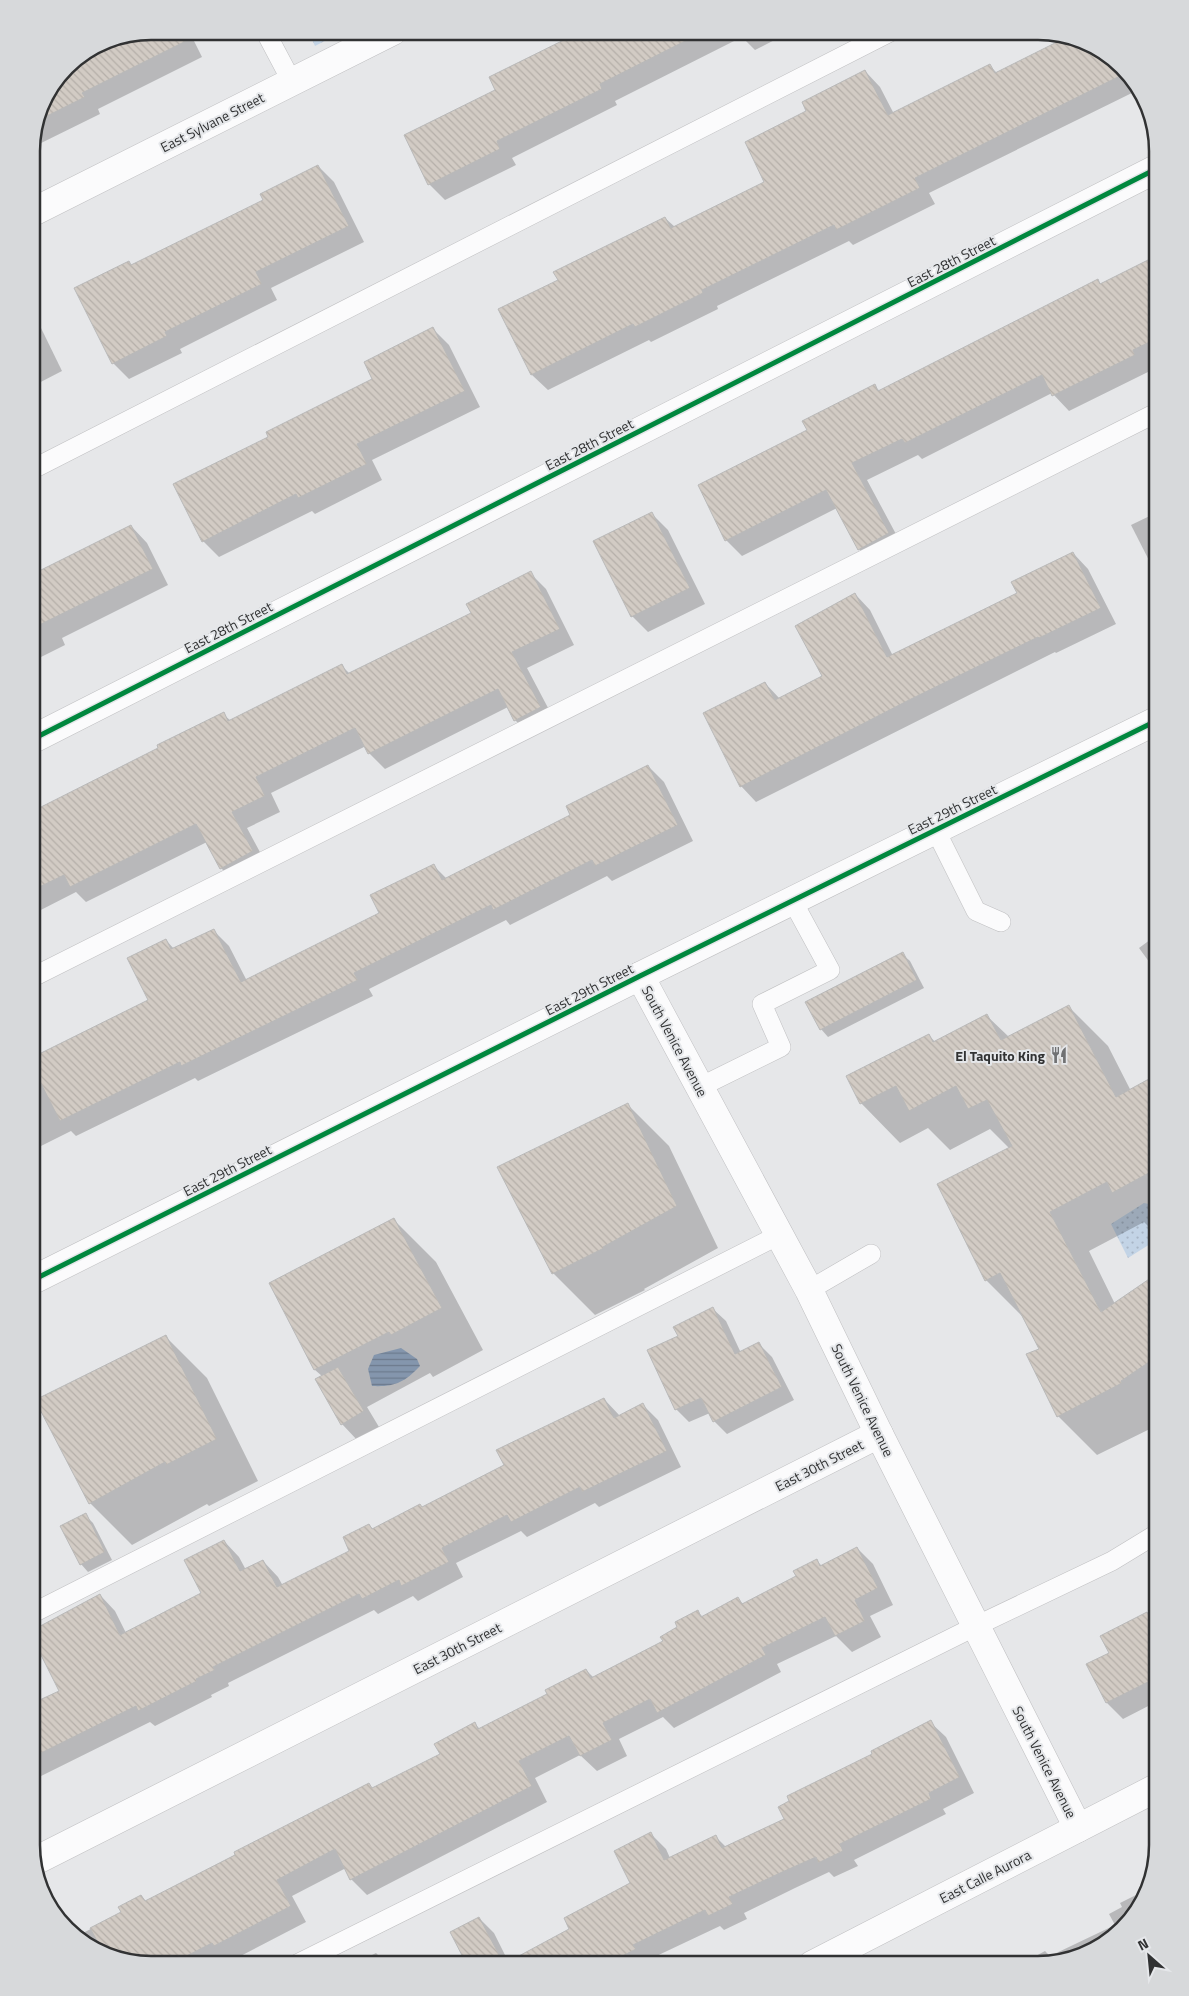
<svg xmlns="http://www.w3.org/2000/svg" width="1189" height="1996" font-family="'Titillium Web',sans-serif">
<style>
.green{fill:url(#green-dots)}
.water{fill:url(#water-rules)}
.shadow{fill:#0003}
.building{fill:url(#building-back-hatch);stroke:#b9b9b9}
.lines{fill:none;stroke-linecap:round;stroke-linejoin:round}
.service-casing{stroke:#bfbfc1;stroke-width:20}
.minor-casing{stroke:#bfbfc1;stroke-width:29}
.tertiary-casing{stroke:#bfbfc1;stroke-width:29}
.service{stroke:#fbfbfc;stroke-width:19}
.minor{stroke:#fbfbfc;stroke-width:28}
.tertiary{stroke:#fbfbfc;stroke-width:28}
.cycleway-casing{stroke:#e5e7ea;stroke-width:8}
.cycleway{stroke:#00873e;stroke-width:5}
.labels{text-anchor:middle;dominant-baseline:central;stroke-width:4;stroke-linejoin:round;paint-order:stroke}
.street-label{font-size:14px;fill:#313233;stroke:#e5e7ea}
.poi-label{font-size:14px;font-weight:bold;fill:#313233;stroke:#e5e7ea;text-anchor:end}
.rim{fill:none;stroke:#313233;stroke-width:2.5}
</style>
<defs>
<pattern id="green-dots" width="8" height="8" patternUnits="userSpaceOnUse" patternTransform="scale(1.25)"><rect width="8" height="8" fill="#c3d4e6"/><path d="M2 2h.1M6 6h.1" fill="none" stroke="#a8b6c6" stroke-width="1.8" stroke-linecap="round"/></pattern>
<pattern id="water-rules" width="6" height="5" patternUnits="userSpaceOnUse" patternTransform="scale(1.25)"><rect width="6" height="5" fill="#a6bcd9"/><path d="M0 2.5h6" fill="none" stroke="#8899b1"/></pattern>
<pattern id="building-back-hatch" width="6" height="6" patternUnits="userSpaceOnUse" patternTransform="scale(1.25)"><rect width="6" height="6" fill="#d2cbc4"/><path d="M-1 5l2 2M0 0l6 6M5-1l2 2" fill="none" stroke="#b5afa9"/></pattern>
</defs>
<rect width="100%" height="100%" fill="#e6e7e9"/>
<!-- green -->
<g class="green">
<polygon points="308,31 344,31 315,46"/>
<polygon points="1144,1203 1158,1206 1158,1239 1128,1258 1111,1224"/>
</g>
<!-- water -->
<path class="water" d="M401,1348L417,1359L420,1366C404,1383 394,1387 372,1386L368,1369L374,1355Z"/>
<!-- shadow -->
<g class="shadow">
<polygon points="189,31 202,57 98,109 100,114 31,148 40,105"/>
<polygon points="590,31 792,31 755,50 742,37 615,101 617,105 512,158 516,165 445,200 429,184 497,90"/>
<polygon points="1067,39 1105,52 1138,90 929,193 935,204 853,245 849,241 717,306 718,309 651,342 649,340 548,390 532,375 559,280 665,218 675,227 765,183 808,112 865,71 880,87 894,114 990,66 997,73"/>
<polygon points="318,166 334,182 364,242 271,288 277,300 180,349 182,353 129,379 113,363 129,263 132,266 265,200"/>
<polygon points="1158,256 1158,362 1148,367 1150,371 1069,411 1052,393 922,459 918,455 867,480 904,549 874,565 859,549 837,508 742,556 726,540 809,431 874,386 880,391 1098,281 1102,285"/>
<polygon points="31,319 41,328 62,371 31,387"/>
<polygon points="433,329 449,345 480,407 372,460 382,480 315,514 312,511 219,557 203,541 270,437 374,380"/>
<polygon points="1158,512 1158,578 1131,525"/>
<polygon points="652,514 668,530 705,604 648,632 632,616"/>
<polygon points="131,526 147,543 168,585 62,638 65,645 31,662 31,576"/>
<polygon points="1073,553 1088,569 1116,624 1056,653 1055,652 756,802 741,786 765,683 780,699 824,677 855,594 870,610 893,656 1018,593"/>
<polygon points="530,573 546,589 574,645 527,668 556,723 531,736 515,720 508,707 385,769 369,753 366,746 271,793 280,812 247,828 268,867 237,884 221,868 207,842 86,902 76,892 31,915 31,829 160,748 223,714 231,721 342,666 350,674 472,614"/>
<polygon points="648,766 664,782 693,841 612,881 607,876 510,925 506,920 369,989 373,996 198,1081 195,1078 76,1136 71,1131 31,1151 31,1059 150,1001 166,940 174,949 213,930 229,946 247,981 381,914 433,865 447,879 572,816"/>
<polygon points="1158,934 1158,974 1139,948"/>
<polygon points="902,954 910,961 924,988 828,1037 821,1029"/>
<polygon points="1068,1006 1108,1046 1133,1095 1158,1081 1158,1228 1153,1231 1144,1222 1089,1251 1115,1304 1158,1275 1158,1425 1097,1455 1058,1416 1041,1349 1025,1319 986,1280 1009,1148 990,1129 950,1150 928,1128 900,1143 861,1103 929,1035 935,1042 986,1015 1009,1037"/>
<polygon points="627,1104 669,1146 718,1248 644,1289 645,1290 595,1315 553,1273"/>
<polygon points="394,1220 436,1262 483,1350 433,1377 430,1373 367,1407 379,1427 358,1441 342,1424 322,1376 315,1370 271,1284"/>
<polygon points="713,1309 726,1321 741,1353 759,1344 772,1357 794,1400 727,1434 714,1421 710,1413 689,1422 676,1409 649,1351 679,1337"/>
<polygon points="165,1336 207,1378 258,1481 209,1506 207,1504 132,1545 90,1503"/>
<polygon points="604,1399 620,1416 643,1405 658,1420 681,1467 599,1507 595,1503 527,1537 521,1531 456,1563 463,1577 418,1601 413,1596 378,1614 374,1610 228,1683 229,1686 211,1695 212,1697 155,1726 150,1722 31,1781 31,1705 61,1691 100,1595 115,1611 126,1633 203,1593 224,1541 239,1557 246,1570 263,1561 278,1577 283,1586 351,1551 369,1525 373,1529 422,1508 506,1466"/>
<polygon points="85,1515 93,1523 112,1560 88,1572 81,1564"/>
<polygon points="857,1548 873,1564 893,1605 870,1616 881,1637 852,1652 836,1636 777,1664 781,1672 674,1728 663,1717 619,1739 627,1756 597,1771 580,1755 535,1778 547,1802 367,1895 351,1879 346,1868 292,1896 306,1922 231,1961 228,1958 216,1965 143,1965 85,1945 77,1936 122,1913 141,1896 147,1902 368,1784 373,1789 441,1754 475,1724 481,1730 548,1694 586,1670 594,1678 664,1642 698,1612 703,1617 738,1599 743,1604 797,1577 817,1561 822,1566"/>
<polygon points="1147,1613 1158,1625 1158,1701 1123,1719 1107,1703 1087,1665 1111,1653"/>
<polygon points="930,1722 946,1737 974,1793 943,1809 946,1814 854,1860 858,1866 834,1877 829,1872 795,1888 744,1913 747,1919 724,1930 720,1926 648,1960 649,1965 451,1965 465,1958 479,1918 494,1933 509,1963 571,1930 631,1884 651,1834 666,1849 670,1858 716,1837 726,1847 785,1819 874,1755"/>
<polygon points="1144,1891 1138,1911 1091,1953 1038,1965 1019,1965 1045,1951 1050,1956 1115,1925 1109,1914 1122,1907 1120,1903"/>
<polygon points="376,1953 388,1965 352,1965"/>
</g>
<!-- building -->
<g class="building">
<polygon points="151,31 206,31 82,93 85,97 37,121 40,105 66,66 105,40"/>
<polygon points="582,31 705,31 600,84 602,89 497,141 500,149 428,185 404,135 495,90 489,77"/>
<polygon points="1065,38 1105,52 1124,74 915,178 920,188 836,230 834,225 702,290 703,293 635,327 633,324 531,375 498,309 558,280 553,272 665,217 671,228 764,182 745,142 806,111 802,102 865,70 888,115 990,64 995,73"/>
<polygon points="318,165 349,226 256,272 262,284 165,332 167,336 112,364 74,288 129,261 131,265 263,200 260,194"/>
<polygon points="1158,255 1158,338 1133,350 1135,355 1052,396 1042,375 905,443 902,439 852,463 889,533 858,550 826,490 725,541 698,485 807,430 802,421 875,384 878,391 1098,279 1100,284"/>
<polygon points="433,327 465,391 357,444 367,464 298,498 296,494 202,542 173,484 268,437 266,432 372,379 364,362"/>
<polygon points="652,512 690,588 631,617 593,541"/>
<polygon points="131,525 153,569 31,629 31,575"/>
<polygon points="1073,552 1101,608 1039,638 1038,637 909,700 740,787 703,713 765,682 775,700 822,676 795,626 855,593 887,657 1017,593 1011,582"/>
<polygon points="531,571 560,629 512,652 541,707 514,721 498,689 368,754 355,728 256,777 265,796 232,812 253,851 220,869 196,824 70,887 64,875 31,891 31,807 41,807 158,748 157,745 224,712 228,721 342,664 347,674 471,613 466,604"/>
<polygon points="648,765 678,825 595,866 592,860 493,910 491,905 354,973 358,980 181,1066 180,1062 60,1121 31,1064 31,1058 148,1000 127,958 166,939 171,949 214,929 241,982 379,913 370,895 434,864 442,880 570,815 566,806"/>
<polygon points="903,952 917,980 820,1030 805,1002"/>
<polygon points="1069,1005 1116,1097 1158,1074 1158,1168 1112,1193 1107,1182 1050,1212 1101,1312 1158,1273 1158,1356 1121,1381 1122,1383 1057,1417 1026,1354 1039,1349 1000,1273 985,1281 937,1184 1012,1146 987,1100 968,1109 956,1086 909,1111 896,1086 860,1104 846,1076 929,1034 933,1042 987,1014 1001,1040"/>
<polygon points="628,1103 677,1206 603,1247 604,1248 552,1274 497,1167"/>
<polygon points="394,1218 442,1308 391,1335 389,1332 314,1370 269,1283"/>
<polygon points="713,1307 735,1354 759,1342 782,1387 713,1422 701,1398 675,1410 647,1350 678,1336 673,1327"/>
<polygon points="166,1335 217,1439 166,1465 165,1462 89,1504 35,1400"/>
<polygon points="338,1367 364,1411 341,1425 315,1379"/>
<polygon points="604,1398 614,1418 643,1403 667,1451 582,1492 580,1487 511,1522 507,1515 442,1548 449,1562 401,1586 399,1580 362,1599 359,1594 213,1667 215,1670 196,1679 197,1681 138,1711 136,1706 31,1758 31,1704 59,1691 31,1635 31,1631 100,1594 120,1635 201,1593 184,1560 224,1540 240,1571 263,1560 277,1587 349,1551 343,1537 369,1524 372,1529 420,1504 422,1507 504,1465 496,1450"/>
<polygon points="86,1513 105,1552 80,1565 60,1526"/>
<polygon points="857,1547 878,1588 855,1600 865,1621 835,1636 825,1617 762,1648 766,1655 657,1713 650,1699 603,1723 612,1740 580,1756 569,1736 519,1761 532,1786 350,1880 335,1849 277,1880 291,1906 214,1946 212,1943 169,1965 143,1965 102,1950 90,1928 121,1912 118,1907 141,1895 145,1901 235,1855 234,1852 369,1783 372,1788 440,1754 434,1744 475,1722 478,1729 547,1694 545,1690 586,1669 591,1678 663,1641 660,1637 677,1627 675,1622 698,1610 701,1617 738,1597 742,1604 796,1576 793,1571 817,1559 820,1566"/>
<polygon points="1147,1612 1158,1633 1158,1677 1106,1703 1086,1664 1109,1653 1100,1636"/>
<polygon points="931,1720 960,1777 929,1793 931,1799 840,1844 843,1851 818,1863 816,1857 780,1873 729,1897 733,1904 708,1916 705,1910 633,1945 636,1949 605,1965 467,1965 450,1932 479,1917 504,1964 569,1929 564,1918 630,1883 614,1851 651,1832 664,1860 716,1835 722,1848 784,1819 778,1807 789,1801 787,1796 872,1754 871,1751"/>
</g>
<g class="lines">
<!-- service casing -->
<g class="service-casing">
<g id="service">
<polyline points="265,31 292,82"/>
<polyline points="31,470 892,31"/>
<polyline points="935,829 976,911 1001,922"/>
<polyline points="31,978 1158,412"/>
<polyline points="700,1087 781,1047 762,1004 830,970 792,900"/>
<polyline points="809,1290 871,1254"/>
<polyline points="31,1614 779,1235"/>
<polyline points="295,1965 976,1626 1112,1561 1158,1533"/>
</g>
</g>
<!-- minor casing -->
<g class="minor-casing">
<g id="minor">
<polyline points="31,213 393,31"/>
<polyline points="31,740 1158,168"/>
<polyline points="640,976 809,1290 879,1434 1078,1828"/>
<polyline points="35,1861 879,1434"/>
<polyline points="812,1965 1158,1787"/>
</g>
</g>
<!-- tertiary casing -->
<g class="tertiary-casing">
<polyline id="tertiary" points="31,1281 640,976 1158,720"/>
</g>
<!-- service -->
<use href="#service" class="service"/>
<!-- minor -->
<use href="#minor" class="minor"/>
<!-- tertiary -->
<use href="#tertiary" class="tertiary"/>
<!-- cycleway casing -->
<g class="cycleway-casing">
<g id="cycleway">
<polyline points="31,740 1158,168"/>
<polyline points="31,1281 640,976 1158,720"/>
</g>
</g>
<!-- cycleway -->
<use href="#cycleway" class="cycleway"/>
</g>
<!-- icons -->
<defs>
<g id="restaurant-bare" transform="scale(1.35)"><path d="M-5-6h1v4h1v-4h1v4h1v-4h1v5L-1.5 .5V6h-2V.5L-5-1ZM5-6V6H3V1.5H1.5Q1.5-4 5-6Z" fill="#707173" stroke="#e5e7ea" stroke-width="2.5" paint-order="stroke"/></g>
</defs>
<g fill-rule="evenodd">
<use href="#restaurant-bare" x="1059" y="1055"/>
</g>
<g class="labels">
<!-- street labels -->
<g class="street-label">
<text transform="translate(212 122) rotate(-27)">East Sylvane Street</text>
<text transform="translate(951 261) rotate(-27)">East 28th Street</text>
<text transform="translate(589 444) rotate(-27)">East 28th Street</text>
<text transform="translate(228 627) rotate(-27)">East 28th Street</text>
<text transform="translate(952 809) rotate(-26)">East 29th Street</text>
<text transform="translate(589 989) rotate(-27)">East 29th Street</text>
<text transform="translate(675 1041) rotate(62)">South Venice Avenue</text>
<text transform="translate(227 1170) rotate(-27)">East 29th Street</text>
<text transform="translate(863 1400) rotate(64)">South Venice Avenue</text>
<text transform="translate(819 1465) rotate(-27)">East 30th Street</text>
<text transform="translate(457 1648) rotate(-27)">East 30th Street</text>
<text transform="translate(1045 1762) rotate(63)">South Venice Avenue</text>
<text transform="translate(985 1876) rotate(-27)">East Calle Aurora</text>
</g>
<!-- poi labels -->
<g class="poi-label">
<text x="1045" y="1055">El Taquito King</text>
</g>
</g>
<!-- crop -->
<path d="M0 0H1189V1996H0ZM151 40H1038A111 111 0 0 1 1149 151V1845A111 111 0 0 1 1038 1956H151A111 111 0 0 1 40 1845V151A111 111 0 0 1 151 40Z" fill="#d7d9db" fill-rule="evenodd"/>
<path class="rim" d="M151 40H1038A111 111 0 0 1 1149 151V1845A111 111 0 0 1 1038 1956H151A111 111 0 0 1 40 1845V151A111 111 0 0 1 151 40Z"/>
<!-- north arrow -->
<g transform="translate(1149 1956) rotate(333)" stroke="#e5e7ea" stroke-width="4" paint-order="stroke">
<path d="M0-4L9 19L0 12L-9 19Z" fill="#313233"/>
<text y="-8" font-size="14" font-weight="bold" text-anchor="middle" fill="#313233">N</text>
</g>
</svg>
